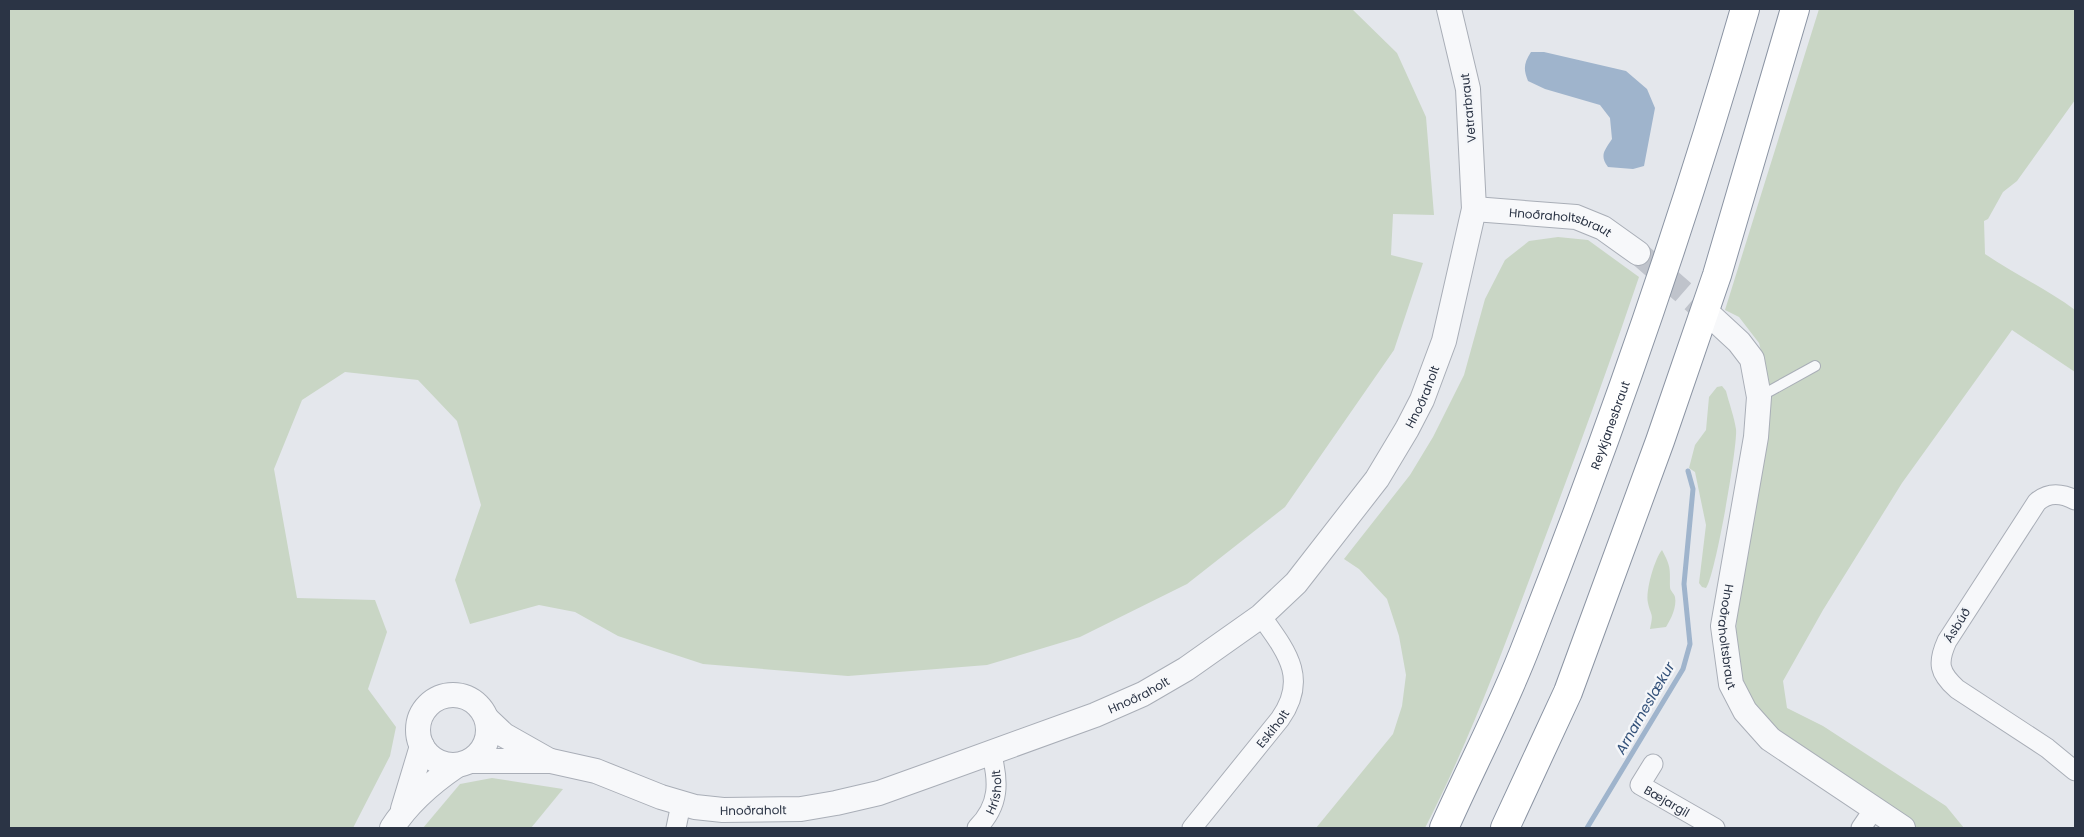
<svg xmlns="http://www.w3.org/2000/svg" width="2084" height="837" font-family="Poppins,sans-serif">
<style>
.green{fill:#c9d6c5}
.water{fill:#9fb4cc}
.lines{fill:none;stroke-linecap:round;stroke-linejoin:round}
.stream{stroke:#9fb4cc;stroke-width:5}
.tertiary-tunnel{stroke:#bfc3cb;stroke-width:24;stroke-dasharray:24 12;stroke-linecap:butt}
.service-casing{stroke:#a9aeb7;stroke-width:12}
.minor-casing{stroke:#a9aeb7;stroke-width:21}
.tertiary-casing{stroke:#a9aeb7;stroke-width:26}
.trunk-casing{stroke:#8b94a3;stroke-width:30}
.service{stroke:#f7f8fa;stroke-width:10}
.minor{stroke:#f7f8fa;stroke-width:19}
.tertiary{stroke:#f7f8fa;stroke-width:24}
.trunk{stroke:#fff;stroke-width:28}
.labels{text-anchor:middle;dominant-baseline:central;stroke-width:5;stroke-linejoin:round;paint-order:stroke}
.street-label{font-size:12px;fill:#2b3445;stroke:#f4f6f9}
.water-label{font-size:14px;font-style:italic;fill:#34527a;stroke:#f4f6f9}
</style>
<rect width="100%" height="100%" fill="#e4e7ec"/>
<!-- green -->
<g class="green">
<polygon points="9,9 1352,9 1397,53 1426,117 1434,215 1393,214 1391,255 1423,263 1394,350 1285,507 1187,584 1080,637 987,665 848,676 703,664 618,636 575,612 539,605 470,624 455,580 481,505 457,421 418,380 345,372 302,400 274,469 297,598 375,600 387,632 368,689 396,727 390,756 353,828 9,828"/>
<path d="M1819,9H2075V100L2017,181L2003,192L1988,219L1984,221L1985,254C2014,274 2047,289 2075,310V372L2012,330L1902,483L1823,610L1783,681L1787,708L1823,726L1946,806L1964,828H1914L1771,731L1736,681L1734,650L1739,597L1767,419V374L1759,343L1739,317L1725,310Z"/>
<path d="M1558,237L1588,240L1639,277C1607,372 1572,466 1537,559C1503,650 1469,742 1425,828H1316L1393,734L1402,706L1406,675L1399,636L1387,599L1359,569L1344,559L1410,475L1433,437L1464,375L1485,299L1505,260L1529,241Z"/>
<path d="M1722,386L1726,391C1729,403 1734,416 1736,429C1738,445 1715,577 1706,588L1702,587L1699,583L1706,525L1695,472L1689,468L1695,445L1706,430L1709,397L1717,387Z"/>
<path d="M1662,550C1671,567 1670,568 1670,587C1670,591 1674,593 1675,597C1677,607 1671,619 1666,627L1650,629C1654,612 1651,617 1648,603C1645,591 1655,558 1662,550Z"/>
<polygon points="492,778 563,789 531,828 423,828 460,784"/>
</g>
<!-- water -->
<path class="water" d="M1531,52H1544L1626,71L1647,89L1655,108L1644,166L1633,169L1608,167C1599,155 1605,150 1612,139L1610,118L1600,105L1545,89L1528,81C1523,69 1524,63 1531,52Z"/>
<g class="lines">
<!-- stream -->
<polyline class="stream" points="1587,828 1683,669 1690,644 1684,584 1693,489 1688,471"/>
<!-- tertiary-tunnel -->
<polyline class="tertiary-tunnel" points="1638,253 1713,318"/>
<!-- service casing -->
<g class="service-casing">
<polyline id="service" points="1759,397 1815,366"/>
</g>
<!-- minor casing -->
<g class="minor-casing">
<g id="minor">
<path d="M2075,500C2061,493 2049,492 2037,502L1947,641C1937,663 1939,673 1957,689L2047,748L2075,771"/>
<path id="s1" d="M1653,764L1640,785L1715,828"/>
<polyline points="676,828 681,804"/>
<path id="s2" d="M977,828C1000,805 999,781 991,752"/>
<path id="s3" d="M1192,828L1280,719C1309,678 1286,651 1261,616"/>
<polyline points="1861,828 1874,809"/>
</g>
</g>
<!-- tertiary casing -->
<g class="tertiary-casing">
<g id="tertiary">
<path id="s4" d="M1474,209L1576,217L1603,228L1638,253"/>
<path id="s5" d="M1713,318L1739,342L1752,359L1759,397L1756,437L1723,626L1731,684L1745,711L1770,739L1903,828"/>
<circle cx="453" cy="730" r="35"/>
<polyline points="487,719 504,735 550,761"/>
<path id="s6" d="M471,761H551L596,771L661,797L695,807L723,810L801,809L836,803L879,793L932,774L1095,715L1143,694L1186,669L1261,616L1296,583L1377,479L1407,429L1422,400L1444,341L1474,209L1468,89L1449,9"/>
<polyline points="403,809 422,746"/>
<path d="M392,828C408,803 431,783 456,766"/>
</g>
</g>
<!-- trunk casing -->
<g class="trunk-casing">
<g id="trunk">
<path id="s7" d="M1444,828C1471,767 1503,707 1527,644C1609,436 1683,224 1745,9"/>
<polyline points="1505,828 1568,692 1660,441 1717,275 1795,9"/>
</g>
</g>
<!-- service -->
<use href="#service" class="service"/>
<!-- minor -->
<use href="#minor" class="minor"/>
<!-- tertiary -->
<use href="#tertiary" class="tertiary"/>
<!-- trunk -->
<use href="#trunk" class="trunk"/>
</g>
<g class="labels">
<!-- street labels -->
<g class="street-label">
<text transform="translate(1468 108) rotate(-96)">Vetrarbraut</text>
<text stroke="none"><textPath href="#s4" startOffset="88">Hnoðraholtsbraut</textPath></text>
<text stroke="none"><textPath href="#s6" startOffset="1115">Hnoðraholt</textPath></text>
<text stroke="none"><textPath href="#s7" startOffset="436">Reykjanesbraut</textPath></text>
<text transform="translate(1957 625) rotate(-58)">Ásbúð</text>
<text stroke="none"><textPath href="#s5" startOffset="338">Hnoðraholtsbraut</textPath></text>
<text stroke="none"><textPath href="#s6" startOffset="695">Hnoðraholt</textPath></text>
<text stroke="none"><textPath href="#s3" startOffset="128">Eskiholt</textPath></text>
<text stroke="none"><textPath href="#s2" startOffset="41">Hrísholt</textPath></text>
<text stroke="none"><textPath href="#s1" startOffset="56">Bæjargil</textPath></text>
<text stroke="none"><textPath href="#s6" startOffset="290">Hnoðraholt</textPath></text>
</g>
<!-- water labels -->
<g class="water-label">
<text transform="translate(1645 708) rotate(-60)">Arnarneslækur</text>
</g>
</g>
<!-- border -->
<rect width="2084" height="837" fill="none" stroke="#2b3445" stroke-width="20"/>
</svg>
